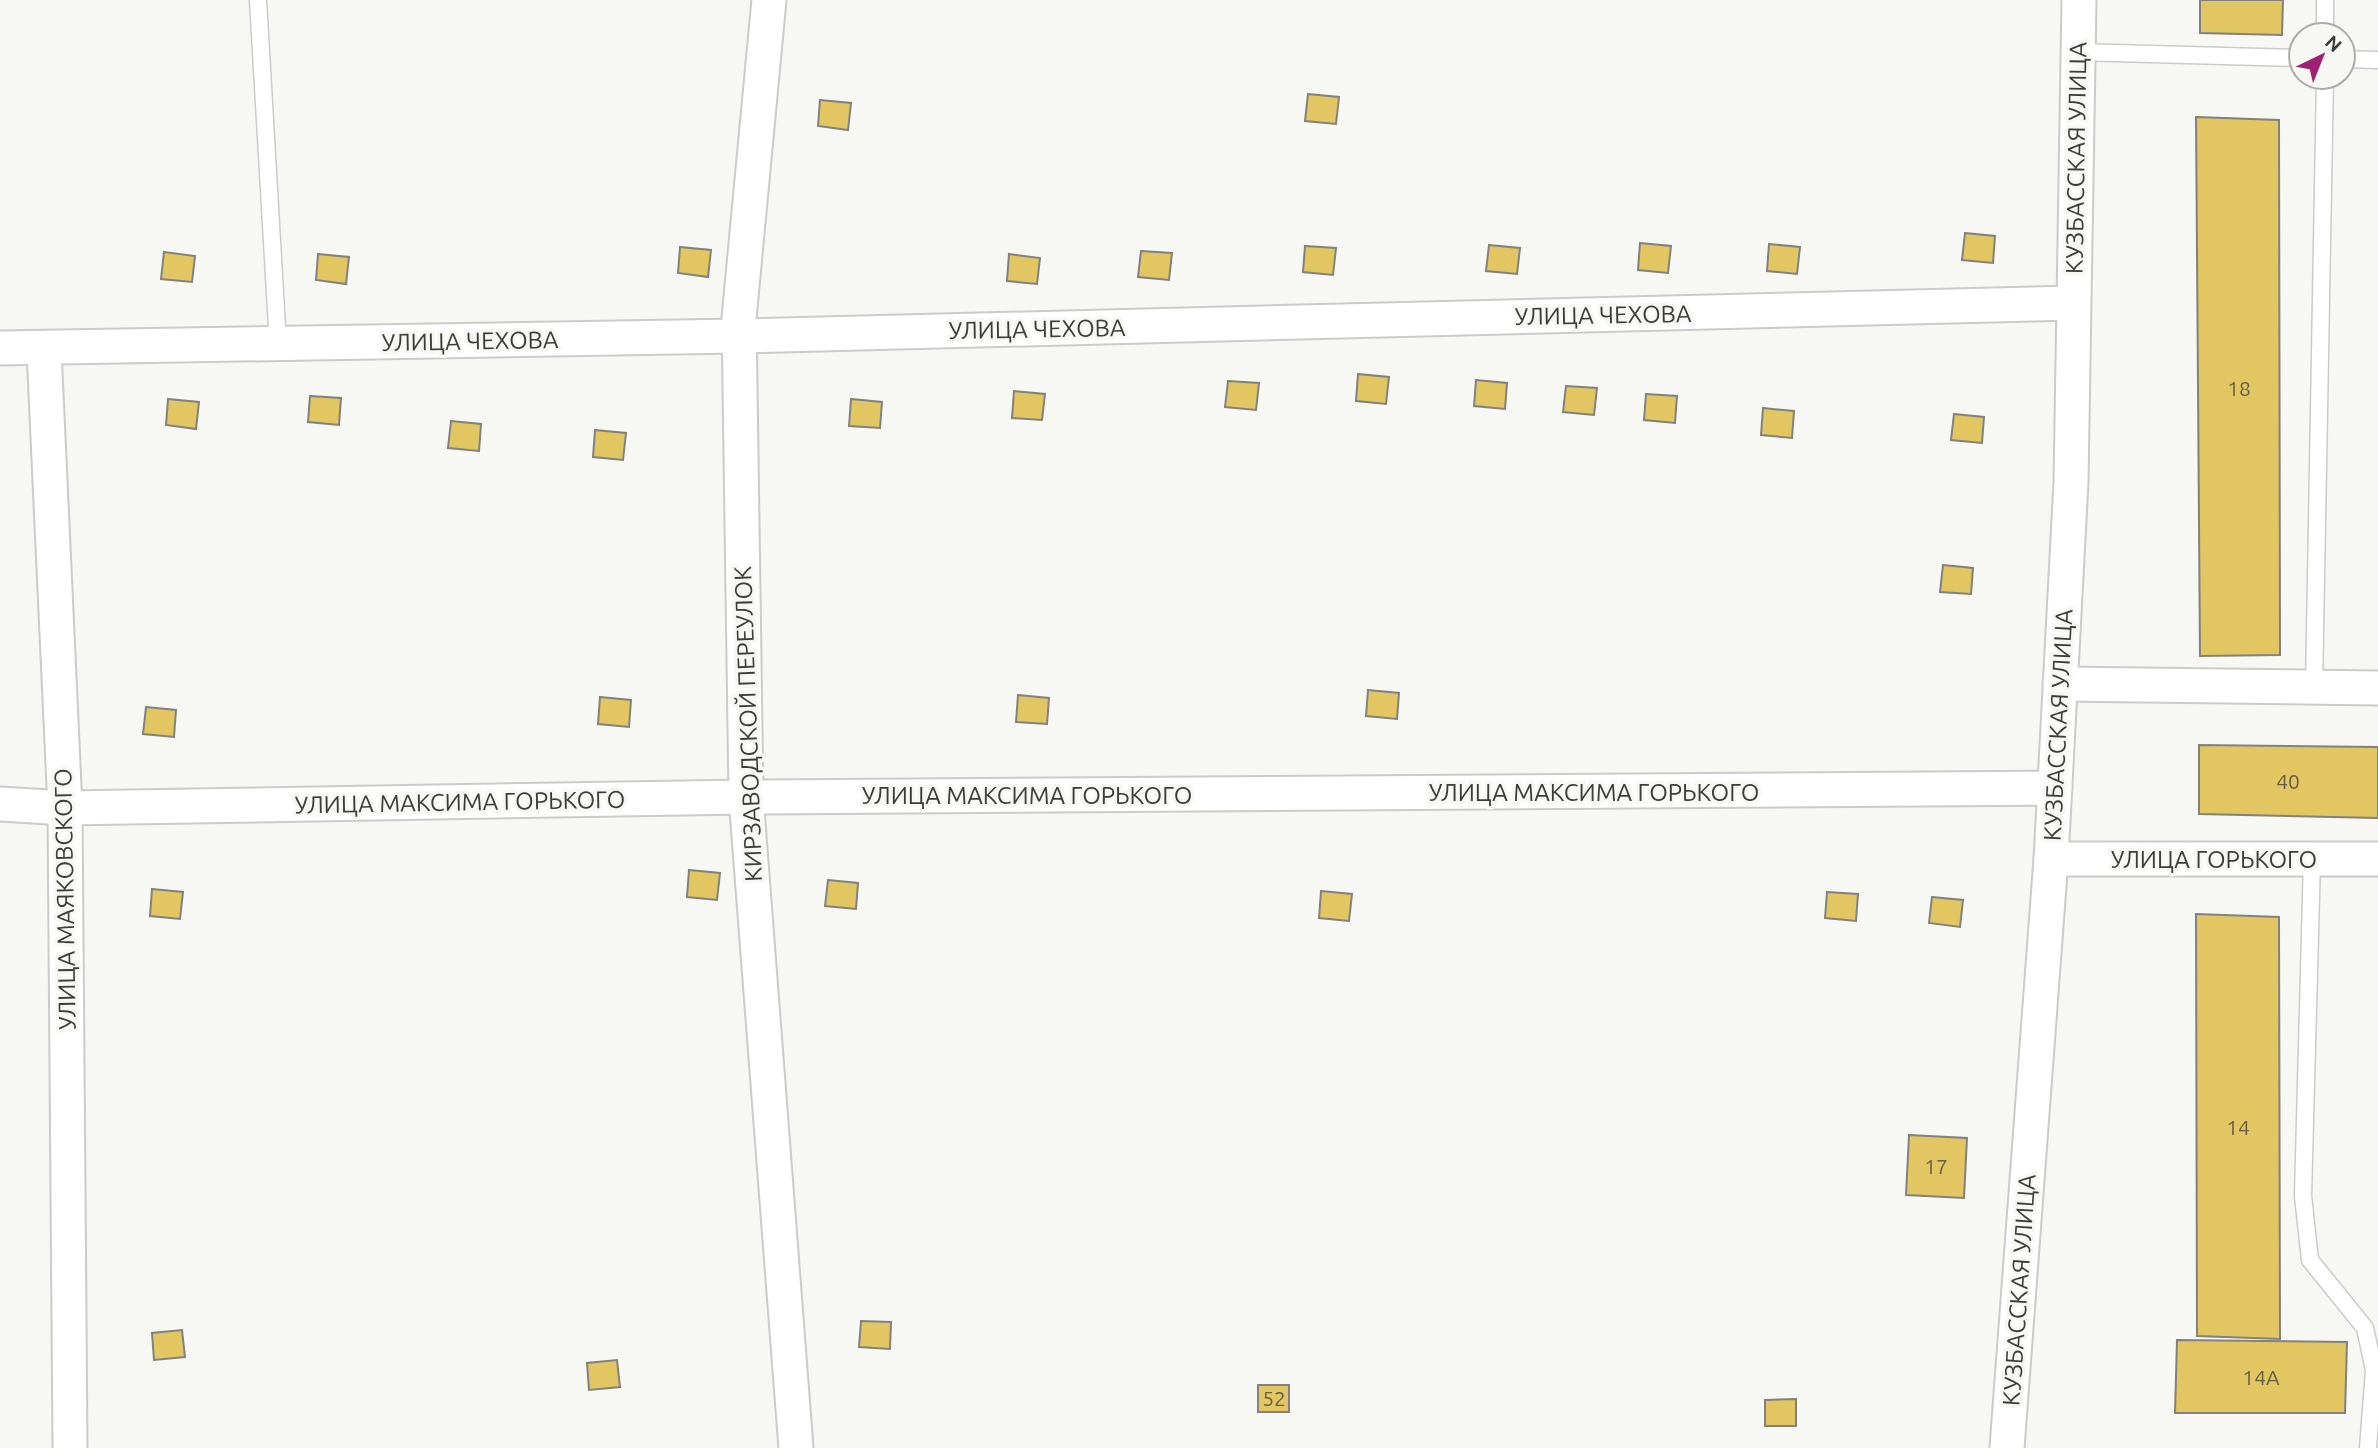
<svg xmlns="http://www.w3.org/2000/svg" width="2378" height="1448" font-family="Ubuntu,sans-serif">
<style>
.building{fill:#e2c661;stroke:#82817d;stroke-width:2}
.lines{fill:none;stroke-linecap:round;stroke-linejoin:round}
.service-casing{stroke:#cbccc9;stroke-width:19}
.minor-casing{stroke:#cbccc9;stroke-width:37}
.service{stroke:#fff;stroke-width:16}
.minor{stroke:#fff;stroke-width:33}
.labels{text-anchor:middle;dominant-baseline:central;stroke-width:7;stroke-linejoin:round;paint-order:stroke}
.number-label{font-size:21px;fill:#665e44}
.street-label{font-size:24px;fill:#3c3c3b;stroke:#f7f8f4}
</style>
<rect width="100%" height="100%" fill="#f7f8f4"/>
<!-- building -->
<g class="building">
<polygon points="2200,0 2283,0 2282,35 2200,33"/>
<polygon points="1308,94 1339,97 1336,124 1305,121"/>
<polygon points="820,100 851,103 848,130 818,126"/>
<polygon points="2196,117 2279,120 2280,655 2200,656"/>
<polygon points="1965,233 1995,236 1993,263 1962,260"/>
<polygon points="1640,243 1671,246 1668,273 1638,270"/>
<polygon points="1769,244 1800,247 1797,274 1767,271"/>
<polygon points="1489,245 1520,248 1517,274 1486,271"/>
<polygon points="1305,246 1336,248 1333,275 1303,272"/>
<polygon points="680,247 711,250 708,277 678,273"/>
<polygon points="1141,251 1172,253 1169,280 1138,277"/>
<polygon points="164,252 195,256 192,282 161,279"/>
<polygon points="318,254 349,257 346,284 316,280"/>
<polygon points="1009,254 1040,258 1037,284 1007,281"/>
<polygon points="1358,374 1389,377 1386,404 1356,401"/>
<polygon points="1476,380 1507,383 1505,409 1474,406"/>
<polygon points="1228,381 1259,383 1256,410 1225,407"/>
<polygon points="1566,386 1597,388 1594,415 1563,412"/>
<polygon points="1014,391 1045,394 1042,420 1012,418"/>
<polygon points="1646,394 1677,396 1675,423 1644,420"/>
<polygon points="310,396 341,398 339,425 308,422"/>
<polygon points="168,399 199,402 196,429 166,425"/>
<polygon points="851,399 882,402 880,428 849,426"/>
<polygon points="1763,408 1794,411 1792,438 1761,435"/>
<polygon points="1954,414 1984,417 1982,443 1951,440"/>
<polygon points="451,421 481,424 479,451 448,448"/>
<polygon points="595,430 626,433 623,460 593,457"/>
<polygon points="1943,565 1973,568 1971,594 1940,592"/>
<polygon points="1368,690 1399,693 1397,719 1366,716"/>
<polygon points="1018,695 1049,698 1047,724 1016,722"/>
<polygon points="600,697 631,700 629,727 598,724"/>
<polygon points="146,707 176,710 174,737 143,734"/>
<polygon points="2199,745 2378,747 2378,818 2199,814"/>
<polygon points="689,870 720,873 717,900 687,897"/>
<polygon points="828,880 858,883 856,909 825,906"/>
<polygon points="152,889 183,892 180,919 150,916"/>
<polygon points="1321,891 1352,894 1349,921 1319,918"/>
<polygon points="1827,892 1858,894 1856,921 1825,918"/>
<polygon points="1932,897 1963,900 1960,927 1929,923"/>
<polygon points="2196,914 2279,917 2280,1339 2197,1336"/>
<polygon points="1909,1135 1967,1138 1964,1198 1906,1195"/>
<polygon points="861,1321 891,1322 890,1349 859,1347"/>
<polygon points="182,1330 185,1357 154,1360 152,1333"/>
<polygon points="2177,1340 2347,1342 2345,1413 2175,1413"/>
<polygon points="617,1360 620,1387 589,1390 587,1363"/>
<rect x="1258" y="1385" width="31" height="27"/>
<polygon points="1796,1399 1796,1426 1765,1426 1765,1400"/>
</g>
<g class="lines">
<!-- service casing -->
<g class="service-casing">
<g id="service">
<polyline points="258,0 278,345"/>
<polyline points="2325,0 2325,35"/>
<polyline points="2078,52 2301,58"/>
<polyline points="2343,59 2378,60"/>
<polyline points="2314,688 2325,77"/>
<polyline points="2312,859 2303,1196 2310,1260 2365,1328 2374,1370 2368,1448"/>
</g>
</g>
<!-- minor casing -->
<g class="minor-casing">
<g id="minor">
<polyline points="769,0 739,318 746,797 796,1448"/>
<polyline points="0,348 739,336 2073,303"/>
<polyline points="44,350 65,808 70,1448"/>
<polyline points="2060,684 2378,688"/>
<polyline points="0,804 65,808 746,797 2055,788"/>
<polyline points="2051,859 2378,859"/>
<polyline points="2007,1448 2051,859 2071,482 2079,0"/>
</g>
</g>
<!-- service -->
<use href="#service" class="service"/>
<!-- minor -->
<use href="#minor" class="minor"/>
</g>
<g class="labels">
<!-- number labels -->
<g class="number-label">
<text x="2239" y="388">18</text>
<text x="2288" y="781">40</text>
<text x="2238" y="1127">14</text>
<text x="1936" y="1166">17</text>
<text x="2261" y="1377">14А</text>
<text x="1274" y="1398">52</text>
</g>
<!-- street labels -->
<g class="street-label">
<text transform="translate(2076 158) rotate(-89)">КУЗБАССКАЯ УЛИЦА</text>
<text transform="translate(1603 315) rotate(-1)">УЛИЦА ЧЕХОВА</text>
<text transform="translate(1037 329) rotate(-1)">УЛИЦА ЧЕХОВА</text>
<text transform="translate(470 341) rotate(-1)">УЛИЦА ЧЕХОВА</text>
<text transform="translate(748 724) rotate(-92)">КИРЗАВОДСКОЙ ПЕРЕУЛОК</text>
<text transform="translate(2058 725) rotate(-87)">КУЗБАССКАЯ УЛИЦА</text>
<text x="1594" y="792">УЛИЦА МАКСИМА ГОРЬКОГО</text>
<text x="1027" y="795">УЛИЦА МАКСИМА ГОРЬКОГО</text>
<text transform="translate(460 802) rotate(-1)">УЛИЦА МАКСИМА ГОРЬКОГО</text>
<text x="2214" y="859">УЛИЦА ГОРЬКОГО</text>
<text transform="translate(65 899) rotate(-91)">УЛИЦА МАЯКОВСКОГО</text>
<text transform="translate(2019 1290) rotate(-86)">КУЗБАССКАЯ УЛИЦА</text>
</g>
</g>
<!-- north arrow -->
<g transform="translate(2322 56) rotate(43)"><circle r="33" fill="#f7f8f4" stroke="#acadaa" stroke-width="2"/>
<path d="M0-5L12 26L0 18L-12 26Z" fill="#a02174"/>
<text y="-10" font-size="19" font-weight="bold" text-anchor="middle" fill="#3c3c3b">N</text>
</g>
</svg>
